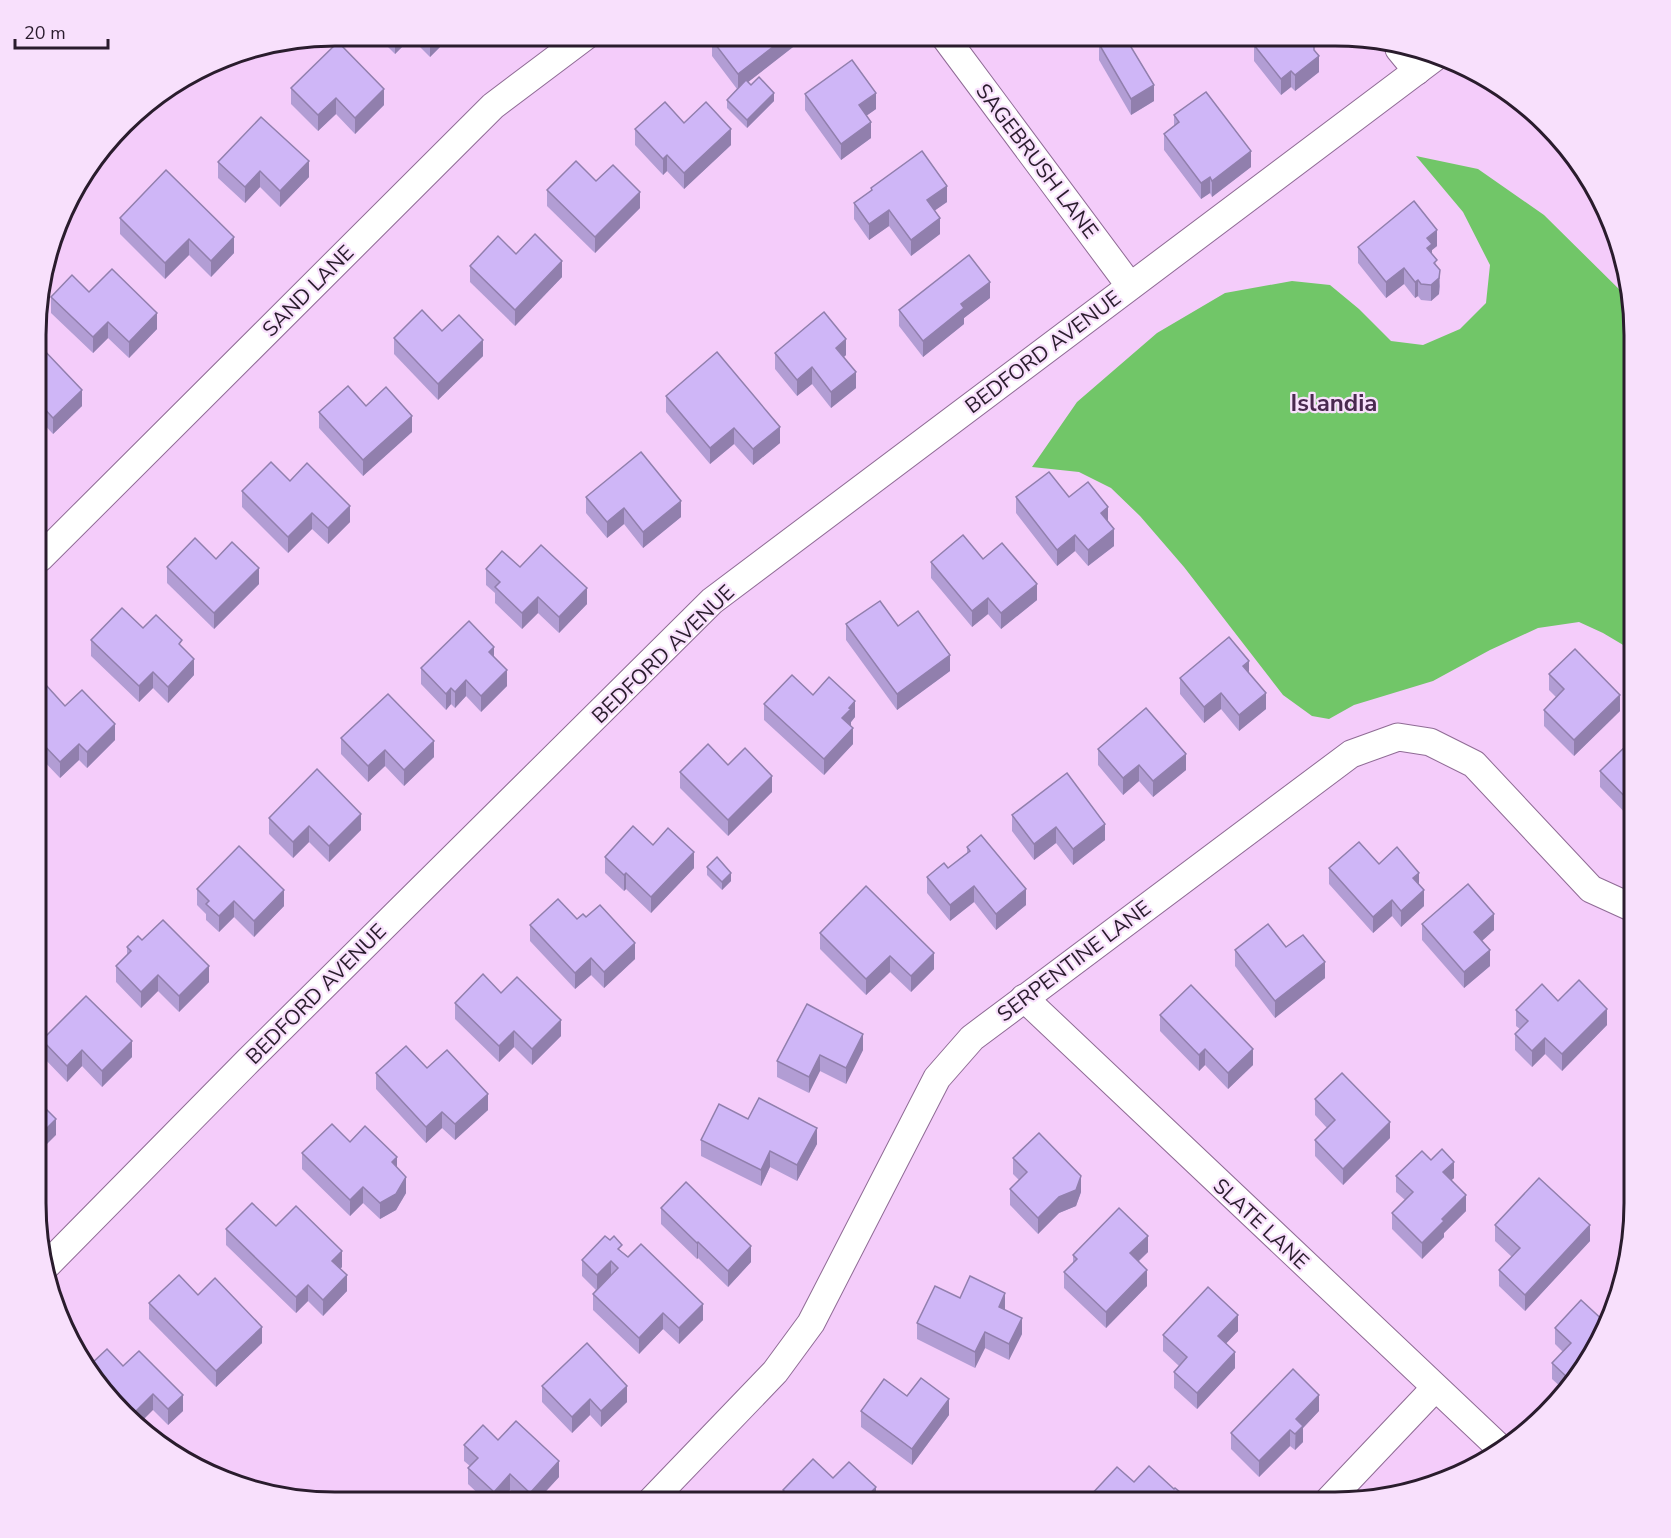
<svg xmlns="http://www.w3.org/2000/svg" width="1671" height="1538" font-family="'Nunito Sans',sans-serif">
<style>
.forest{fill:#71c668}
.lines{fill:none;stroke-linecap:round;stroke-linejoin:round}
.minor-casing{stroke:#8f6b95;stroke-width:29}
.minor{stroke:#fff;stroke-width:27}
.wall{fill:#b29dd4}
.shaded-wall{fill:#917fad}
.building{fill:#cfb6f7;stroke:#917fad;stroke-width:1.5}
.labels{text-anchor:middle;dominant-baseline:central;stroke-width:4.5;stroke-linejoin:round;paint-order:stroke}
.street-label{font-size:21px;fill:#2a1c2d;stroke:#f8e0fc}
.quarter-label{font-size:24px;font-weight:bold;fill:#49294f;stroke:#f8e0fc}
.rim{fill:none;stroke:#2a1c2d;stroke-width:3}
</style>
<rect width="100%" height="100%" fill="#f4ccfa"/>
<!-- forest -->
<polygon class="forest" points="1416,156 1478,169 1544,215 1631,301 1634,316 1635,652 1603,633 1579,622 1538,628 1490,650 1433,681 1354,705 1329,719 1312,716 1283,695 1184,567 1140,516 1111,488 1079,472 1032,467 1077,402 1157,333 1225,293 1292,281 1330,285 1359,309 1391,341 1423,345 1460,329 1486,303 1490,265 1463,212"/>
<g class="lines">
<!-- minor casing -->
<g class="minor-casing">
<g id="minor">
<polyline points="944,36 1130,286"/>
<polyline points="1399,49 1417,71"/>
<polyline points="40,558 493,106 586,36"/>
<polyline points="1024,998 1500,1448"/>
<polyline points="47,1265 249,1060 712,601 1434,58"/>
<polyline points="1328,1501 1435,1388"/>
<polyline points="650,1502 775,1372 811,1323 937,1078 972,1038 1351,754 1398,737 1430,742 1474,764 1591,889 1635,909"/>
</g>
</g>
<!-- minor -->
<use href="#minor" class="minor"/>
</g>
<!-- wall -->
<g class="wall">
<polygon points="377,36 451,36 430,57 411,38 395,54"/>
<polygon points="802,36 802,40 748,82 774,101 747,128 727,108 727,100 737,89 712,56 712,40"/>
<polygon points="1255,37 1308,37 1308,39 1314,50 1319,72 1295,91 1291,87 1281,95 1254,61 1254,45 1258,41"/>
<polygon points="1099,44 1154,101 1131,115 1099,60"/>
<polygon points="291,88 384,105 355,134 336,114 318,131 291,104"/>
<polygon points="805,94 876,109 866,116 871,138 841,160 805,110"/>
<polygon points="1174,115 1251,167 1212,197 1210,193 1201,199 1164,150 1164,134 1174,126"/>
<polygon points="684,123 731,145 684,189 667,171 663,175 635,145 635,129"/>
<polygon points="218,162 309,177 280,207 260,187 245,203 218,178"/>
<polygon points="596,181 640,208 595,253 547,206 547,190"/>
<polygon points="871,188 947,202 935,210 940,234 911,256 889,226 869,240 854,219 854,203 871,191"/>
<polygon points="120,218 234,253 211,277 189,255 165,279 120,234"/>
<polygon points="1437,246 1432,250 1432,254 1437,267 1440,286 1439,294 1431,301 1421,300 1418,296 1415,298 1404,284 1386,298 1358,263 1358,247"/>
<polygon points="516,254 562,277 515,326 470,282 470,266"/>
<polygon points="89,292 157,329 129,358 108,338 93,353 51,313 51,297"/>
<polygon points="990,298 964,318 964,324 923,357 899,326 899,310"/>
<polygon points="442,331 483,356 438,400 394,354 394,338"/>
<polygon points="41,347 82,406 53,434 41,421"/>
<polygon points="775,353 846,355 844,357 856,388 831,408 812,384 797,396 775,369"/>
<polygon points="666,396 780,443 753,465 734,444 710,464 666,412"/>
<polygon points="366,406 412,432 363,476 319,428 319,412"/>
<polygon points="290,481 350,522 328,544 312,529 288,553 242,507 242,491"/>
<polygon points="586,497 681,517 643,548 624,524 607,538 586,513"/>
<polygon points="1016,497 1069,497 1108,522 1114,546 1088,566 1075,551 1057,566 1016,513"/>
<polygon points="983,559 1037,600 1001,629 988,614 972,627 931,578 931,562"/>
<polygon points="167,567 259,584 214,629 167,583"/>
<polygon points="520,567 587,604 559,633 538,613 522,629 495,603 495,593 486,585 486,569"/>
<polygon points="846,624 898,626 950,671 897,710 846,640"/>
<polygon points="143,628 182,648 194,675 168,703 153,688 139,702 91,656 91,640"/>
<polygon points="494,656 507,686 481,712 466,696 455,708 451,704 446,710 421,684 421,668"/>
<polygon points="1249,673 1266,709 1239,731 1221,709 1204,723 1180,694 1180,678"/>
<polygon points="1549,674 1620,711 1574,756 1544,726 1544,710 1556,697 1549,690"/>
<polygon points="39,690 65,706 115,740 87,768 79,760 60,778 39,756"/>
<polygon points="813,695 855,717 851,722 850,726 853,744 824,775 764,720 764,704"/>
<polygon points="341,738 434,757 404,786 385,766 368,782 341,754"/>
<polygon points="1635,747 1635,823 1600,787 1600,771"/>
<polygon points="1098,749 1186,770 1153,797 1139,781 1123,795 1098,765"/>
<polygon points="728,765 772,792 728,836 680,788 680,772"/>
<polygon points="1012,815 1105,840 1073,865 1056,843 1034,860 1012,831"/>
<polygon points="269,818 361,830 329,862 309,842 293,858 269,834"/>
<polygon points="653,845 694,868 651,913 626,889 624,891 605,873 605,857"/>
<polygon points="967,847 1026,905 996,930 974,902 950,921 927,893 927,877 948,868 967,853"/>
<polygon points="1379,864 1419,884 1424,906 1401,927 1392,916 1373,933 1329,884 1329,868"/>
<polygon points="707,867 731,881 722,890 707,875"/>
<polygon points="197,889 284,906 254,937 234,917 219,932 206,920 206,914 197,905"/>
<polygon points="577,919 635,959 604,988 591,975 575,989 530,941 530,925"/>
<polygon points="1422,924 1494,930 1482,941 1490,966 1464,988 1422,940"/>
<polygon points="820,933 934,969 911,992 890,972 866,995 820,949"/>
<polygon points="142,940 209,982 179,1012 158,991 141,1008 116,982 116,966 127,955 127,947"/>
<polygon points="1286,947 1325,978 1275,1018 1235,966 1235,950"/>
<polygon points="501,993 561,1036 532,1065 514,1047 499,1062 455,1019 455,1003"/>
<polygon points="1558,1001 1607,1025 1562,1071 1545,1054 1532,1067 1515,1050 1515,1034 1520,1029 1516,1026 1516,1010"/>
<polygon points="1160,1015 1253,1065 1228,1089 1205,1065 1199,1071 1160,1031"/>
<polygon points="42,1040 132,1057 102,1087 82,1066 67,1082 42,1056"/>
<polygon points="863,1050 846,1084 820,1071 809,1093 777,1077 777,1061"/>
<polygon points="427,1068 488,1110 455,1140 442,1128 426,1143 376,1089 376,1073"/>
<polygon points="1315,1099 1390,1138 1343,1185 1315,1156 1315,1140 1327,1128 1315,1115"/>
<polygon points="748,1119 817,1144 797,1181 770,1167 761,1186 701,1156 701,1140"/>
<polygon points="350,1142 397,1167 406,1193 396,1210 380,1219 363,1203 350,1216 302,1169 302,1153"/>
<polygon points="1013,1158 1081,1192 1076,1206 1059,1213 1038,1234 1010,1205 1010,1189 1019,1180 1013,1174"/>
<polygon points="1431,1160 1454,1178 1451,1180 1466,1211 1444,1233 1444,1237 1422,1259 1392,1229 1392,1213 1405,1200 1396,1192 1396,1176"/>
<polygon points="661,1208 751,1262 728,1287 698,1258 697,1259 661,1224"/>
<polygon points="1495,1225 1590,1241 1525,1311 1499,1286 1499,1270 1512,1257 1495,1241"/>
<polygon points="276,1226 342,1267 340,1269 347,1291 323,1316 308,1301 296,1313 226,1245 226,1229"/>
<polygon points="610,1240 622,1252 703,1320 679,1344 663,1329 639,1354 593,1310 593,1294 596,1290 582,1276 582,1260"/>
<polygon points="1148,1252 1139,1261 1147,1286 1106,1328 1064,1288 1064,1272 1073,1263 1073,1255"/>
<polygon points="198,1295 262,1343 216,1387 149,1319 149,1303"/>
<polygon points="960,1298 1005,1310 1022,1334 1009,1360 985,1348 975,1368 917,1339 917,1323"/>
<polygon points="1555,1328 1604,1335 1563,1389 1552,1379 1552,1363 1563,1352 1555,1344"/>
<polygon points="1238,1331 1226,1343 1235,1368 1197,1409 1174,1388 1174,1372 1179,1366 1163,1351 1163,1335"/>
<polygon points="123,1366 183,1411 168,1425 153,1410"/>
<polygon points="542,1386 627,1402 601,1427 590,1415 572,1433 542,1402"/>
<polygon points="907,1396 949,1415 912,1465 861,1427 861,1411"/>
<polygon points="1319,1411 1303,1428 1303,1442 1295,1450 1290,1446 1259,1477 1231,1449 1231,1433"/>
<polygon points="498,1440 559,1477 536,1502 522,1502 510,1490 500,1502 487,1502 468,1484 468,1468 470,1466 464,1461 464,1445"/>
<polygon points="833,1478 876,1502 783,1502 783,1490"/>
<polygon points="1090,1496 1096,1502 1090,1502"/>
</g>
<!-- shaded-wall -->
<g class="shaded-wall">
<polygon points="398,36 411,36 411,38 395,54 395,38"/>
<polygon points="435,36 451,36 430,57 430,41"/>
<polygon points="787,36 802,36 802,40 738,90 738,74"/>
<polygon points="1319,56 1319,72 1295,91 1295,75"/>
<polygon points="1291,71 1291,87 1281,95 1281,79"/>
<polygon points="1154,85 1154,101 1131,115 1131,99"/>
<polygon points="384,89 384,105 355,134 355,118"/>
<polygon points="774,93 774,101 747,128 747,120"/>
<polygon points="876,93 876,109 859,121 859,105"/>
<polygon points="336,98 336,114 318,131 318,115"/>
<polygon points="131,119 131,126 119,138 119,134"/>
<polygon points="871,122 871,138 841,160 841,144"/>
<polygon points="731,129 731,145 684,189 684,173"/>
<polygon points="1251,151 1251,167 1212,197 1212,181"/>
<polygon points="667,155 667,171 663,175 663,159"/>
<polygon points="309,161 309,177 280,207 280,191"/>
<polygon points="260,171 260,187 245,203 245,187"/>
<polygon points="1210,177 1210,193 1201,199 1201,183"/>
<polygon points="947,186 947,202 927,216 927,200"/>
<polygon points="640,192 640,208 595,253 595,237"/>
<polygon points="889,210 889,226 869,240 869,224"/>
<polygon points="940,218 940,234 911,256 911,240"/>
<polygon points="1437,230 1437,246 1432,250 1432,260 1427,264 1427,238"/>
<polygon points="234,237 234,253 211,277 211,261"/>
<polygon points="189,239 189,255 165,279 165,263"/>
<polygon points="562,261 562,277 515,326 515,310"/>
<polygon points="1404,268 1404,284 1386,298 1386,282"/>
<polygon points="1440,270 1439,294 1431,301 1431,285"/>
<polygon points="1418,280 1418,296 1415,298 1415,282"/>
<polygon points="990,282 990,298 964,318 964,324 923,357 923,341 961,304"/>
<polygon points="157,313 157,329 129,358 129,342"/>
<polygon points="108,322 108,338 93,353 93,337"/>
<polygon points="846,339 846,355 836,364 836,348"/>
<polygon points="483,340 483,356 438,400 438,384"/>
<polygon points="812,367 812,384 797,396 797,380"/>
<polygon points="856,372 856,388 831,408 831,392"/>
<polygon points="82,390 82,406 53,434 53,418"/>
<polygon points="412,416 412,432 363,476 363,460"/>
<polygon points="780,427 780,443 753,465 753,449"/>
<polygon points="734,428 734,444 710,464 710,448"/>
<polygon points="681,501 681,517 643,548 643,532"/>
<polygon points="350,506 350,522 328,544 328,528"/>
<polygon points="1108,507 1108,523 1101,513"/>
<polygon points="624,508 624,524 607,538 607,522"/>
<polygon points="312,513 312,529 288,553 288,537"/>
<polygon points="1114,529 1114,546 1088,566 1088,550"/>
<polygon points="1075,535 1075,551 1057,566 1057,550"/>
<polygon points="259,568 259,584 214,629 214,613"/>
<polygon points="1037,584 1037,600 1001,629 1001,613"/>
<polygon points="587,588 587,604 559,633 559,617"/>
<polygon points="538,597 538,613 522,629 522,613"/>
<polygon points="988,598 988,614 972,627 972,611"/>
<polygon points="494,647 494,663 489,652"/>
<polygon points="950,655 950,671 897,710 897,694"/>
<polygon points="194,659 194,675 168,703 168,687"/>
<polygon points="1249,661 1249,677 1243,666"/>
<polygon points="507,670 507,686 481,712 481,696"/>
<polygon points="153,672 153,688 139,702 139,686"/>
<polygon points="466,680 466,696 455,708 455,692"/>
<polygon points="451,688 451,704 446,710 446,694"/>
<polygon points="1221,693 1221,709 1204,723 1204,707"/>
<polygon points="1266,693 1266,709 1239,731 1239,715"/>
<polygon points="1620,695 1620,711 1574,756 1574,740"/>
<polygon points="855,701 855,717 851,722 851,725 842,734 842,718 849,708"/>
<polygon points="115,724 115,740 87,768 87,752"/>
<polygon points="853,728 853,744 824,775 824,759"/>
<polygon points="434,741 434,757 404,786 404,770"/>
<polygon points="79,744 79,760 60,778 60,762"/>
<polygon points="385,750 385,766 368,782 368,766"/>
<polygon points="1186,754 1186,770 1153,797 1153,781"/>
<polygon points="1139,765 1139,781 1123,795 1123,778"/>
<polygon points="772,776 772,792 728,836 728,820"/>
<polygon points="361,814 361,830 329,862 329,846"/>
<polygon points="1105,824 1105,840 1073,865 1073,849"/>
<polygon points="309,826 309,842 293,858 293,842"/>
<polygon points="1056,827 1056,843 1034,860 1034,844"/>
<polygon points="694,852 694,868 651,913 651,897"/>
<polygon points="626,873 626,889 624,891 624,875"/>
<polygon points="731,873 731,881 722,890 722,882"/>
<polygon points="1419,873 1419,889 1413,878"/>
<polygon points="974,886 974,902 950,921 950,905"/>
<polygon points="1026,889 1026,905 996,930 996,914"/>
<polygon points="284,890 284,906 254,937 254,921"/>
<polygon points="1424,890 1424,906 1401,927 1401,911"/>
<polygon points="1392,900 1392,916 1373,933 1373,917"/>
<polygon points="234,901 234,917 219,932 219,916"/>
<polygon points="1494,914 1494,930 1474,948 1474,932"/>
<polygon points="635,943 635,959 604,988 604,972"/>
<polygon points="1490,950 1490,966 1464,988 1464,972"/>
<polygon points="934,953 934,969 911,992 911,976"/>
<polygon points="890,956 890,972 866,995 866,979"/>
<polygon points="591,958 591,975 575,989 575,973"/>
<polygon points="1325,962 1325,978 1275,1018 1275,1001"/>
<polygon points="209,966 209,982 179,1012 179,996"/>
<polygon points="158,975 158,991 141,1008 141,992"/>
<polygon points="1607,1009 1607,1025 1562,1071 1562,1054"/>
<polygon points="561,1020 561,1036 532,1065 532,1049"/>
<polygon points="514,1031 514,1047 499,1062 499,1046"/>
<polygon points="863,1034 863,1050 846,1084 846,1068"/>
<polygon points="1545,1038 1545,1054 1532,1067 1532,1051"/>
<polygon points="132,1041 132,1057 102,1087 102,1071"/>
<polygon points="1205,1049 1205,1065 1199,1071 1199,1055"/>
<polygon points="1253,1049 1253,1065 1228,1089 1228,1073"/>
<polygon points="82,1050 82,1066 67,1082 67,1066"/>
<polygon points="820,1055 820,1071 809,1093 809,1077"/>
<polygon points="488,1094 488,1110 455,1140 455,1124"/>
<polygon points="442,1112 442,1128 426,1143 426,1127"/>
<polygon points="56,1119 56,1135 37,1154 37,1138"/>
<polygon points="1390,1122 1390,1138 1343,1185 1343,1169"/>
<polygon points="817,1128 817,1144 797,1181 797,1165"/>
<polygon points="770,1151 770,1167 761,1186 761,1170"/>
<polygon points="397,1157 397,1173 392,1162"/>
<polygon points="1454,1162 1454,1178 1443,1188 1443,1172"/>
<polygon points="1081,1176 1081,1192 1076,1206 1059,1213 1038,1234 1038,1218"/>
<polygon points="406,1177 406,1193 396,1210 380,1219 380,1203"/>
<polygon points="363,1187 363,1203 350,1216 350,1200"/>
<polygon points="1466,1195 1466,1211 1444,1233 1444,1237 1422,1259 1422,1243 1442,1219"/>
<polygon points="1590,1225 1590,1241 1525,1311 1525,1295"/>
<polygon points="1148,1236 1148,1252 1130,1269 1130,1253"/>
<polygon points="698,1242 698,1258 697,1259 697,1243"/>
<polygon points="751,1246 751,1262 728,1287 728,1271"/>
<polygon points="342,1251 342,1267 332,1277 332,1261"/>
<polygon points="611,1261 611,1277 597,1291 597,1275"/>
<polygon points="1147,1270 1147,1286 1106,1328 1106,1312"/>
<polygon points="347,1275 347,1291 323,1316 323,1300"/>
<polygon points="308,1285 308,1301 296,1313 296,1297"/>
<polygon points="1005,1293 1005,1309 999,1323 999,1307"/>
<polygon points="703,1304 703,1320 679,1344 679,1328"/>
<polygon points="663,1313 663,1329 639,1354 639,1338"/>
<polygon points="1238,1315 1238,1331 1218,1352 1218,1336"/>
<polygon points="1022,1318 1022,1334 1009,1360 1009,1344"/>
<polygon points="262,1327 262,1343 216,1387 216,1371"/>
<polygon points="985,1332 985,1348 975,1368 975,1352"/>
<polygon points="1235,1352 1235,1368 1197,1409 1197,1393"/>
<polygon points="627,1386 627,1402 601,1427 601,1411"/>
<polygon points="153,1394 153,1410 140,1423 131,1416"/>
<polygon points="183,1395 183,1411 168,1425 168,1409"/>
<polygon points="1319,1395 1319,1411 1303,1428 1303,1442 1295,1450 1296,1419"/>
<polygon points="590,1399 590,1415 572,1433 572,1417"/>
<polygon points="949,1399 949,1415 912,1465 912,1449"/>
<polygon points="1290,1430 1290,1446 1259,1477 1259,1461"/>
<polygon points="559,1461 559,1477 536,1502 530,1502 530,1493"/>
<polygon points="510,1474 510,1490 500,1502 494,1502 494,1492"/>
<polygon points="876,1487 876,1502 862,1502"/>
</g>
<!-- building -->
<g class="building">
<polygon points="425,36 435,36 430,41"/>
<polygon points="718,36 787,36 738,74 712,40"/>
<polygon points="1111,37 1125,37 1154,85 1131,99 1099,44"/>
<polygon points="1264,37 1304,37 1302,38 1310,40 1314,45 1314,50 1319,56 1295,75 1291,71 1281,79 1254,45"/>
<polygon points="338,42 384,89 355,118 336,98 318,115 291,88"/>
<polygon points="852,60 876,93 859,105 871,122 841,144 805,94"/>
<polygon points="759,77 774,93 747,120 727,100 746,80 751,85"/>
<polygon points="1206,92 1251,151 1212,181 1210,177 1201,183 1164,134 1179,122 1174,115"/>
<polygon points="665,102 684,123 706,102 731,129 684,173 667,155 663,159 635,129"/>
<polygon points="261,117 309,161 280,191 260,171 245,187 218,162"/>
<polygon points="922,151 947,186 927,200 940,218 911,240 889,210 869,224 854,203 872,190 871,188"/>
<polygon points="576,161 596,181 613,165 640,192 595,237 547,190"/>
<polygon points="166,170 234,237 211,261 189,239 165,263 120,218"/>
<polygon points="1414,201 1437,230 1427,238 1432,244 1427,248 1437,260 1434,263 1440,270 1439,278 1431,285 1421,284 1418,280 1415,282 1404,268 1386,282 1358,247"/>
<polygon points="535,234 562,261 515,310 470,266 498,236 516,254"/>
<polygon points="969,255 990,282 961,304 964,308 923,341 899,310"/>
<polygon points="112,269 157,313 129,342 108,322 93,337 51,297 72,275 89,292"/>
<polygon points="422,310 442,331 459,315 483,340 438,384 394,338"/>
<polygon points="824,312 846,339 836,348 856,372 831,392 812,367 797,380 775,353"/>
<polygon points="41,347 82,390 53,418 41,405"/>
<polygon points="717,352 780,427 753,449 734,428 710,448 666,396"/>
<polygon points="348,386 366,406 386,387 412,416 363,460 319,412"/>
<polygon points="641,452 681,501 643,532 624,508 607,522 586,497"/>
<polygon points="271,462 290,481 307,463 350,506 328,528 312,513 288,537 242,491"/>
<polygon points="1049,472 1069,497 1088,482 1108,507 1101,513 1114,529 1088,550 1075,535 1057,550 1016,497"/>
<polygon points="963,535 983,559 1002,543 1037,584 1001,613 988,598 972,611 931,562"/>
<polygon points="195,538 216,559 232,542 259,568 214,613 167,567"/>
<polygon points="541,545 587,588 559,617 538,597 522,613 495,587 500,582 486,569 502,551 520,567"/>
<polygon points="880,601 898,626 918,611 950,655 897,694 846,624"/>
<polygon points="122,608 143,628 156,615 182,640 179,644 194,659 168,687 153,672 139,686 91,640"/>
<polygon points="469,621 494,647 489,652 507,670 481,696 466,680 455,692 451,688 446,694 421,668"/>
<polygon points="1229,637 1249,661 1243,666 1266,693 1239,715 1221,693 1204,707 1180,678"/>
<polygon points="1575,649 1620,695 1574,740 1544,710 1564,689 1549,674"/>
<polygon points="792,675 813,695 829,677 855,701 849,708 851,709 842,718 853,728 824,759 764,704"/>
<polygon points="45,684 65,706 82,690 115,724 87,752 79,744 60,762 39,740 39,690"/>
<polygon points="388,694 434,741 404,770 385,750 368,766 341,738"/>
<polygon points="1146,708 1186,754 1153,781 1139,765 1123,778 1098,749"/>
<polygon points="1630,742 1635,747 1635,807 1600,771"/>
<polygon points="708,744 728,765 745,748 772,776 728,820 680,772"/>
<polygon points="317,769 361,814 329,846 309,826 293,842 269,818"/>
<polygon points="1067,773 1105,824 1073,849 1056,827 1034,844 1012,815"/>
<polygon points="633,826 653,845 668,828 694,852 651,897 626,873 624,875 605,857"/>
<polygon points="981,835 1026,889 996,914 974,886 950,905 927,877 944,863 948,868 970,851 967,847"/>
<polygon points="1359,842 1379,864 1397,847 1419,873 1413,878 1424,890 1401,911 1392,900 1373,917 1329,868"/>
<polygon points="239,846 284,890 254,921 234,901 219,916 206,904 209,901 197,889"/>
<polygon points="717,857 731,873 722,882 707,867"/>
<polygon points="1468,884 1494,914 1474,932 1490,950 1464,972 1422,924"/>
<polygon points="866,886 934,953 911,976 890,956 866,979 820,933"/>
<polygon points="558,899 577,919 583,914 586,917 600,905 635,943 604,972 591,958 575,973 530,925"/>
<polygon points="163,920 209,966 179,996 158,975 141,992 116,966 131,951 127,947 138,936 142,940"/>
<polygon points="1268,924 1286,947 1303,935 1325,962 1275,1001 1235,950"/>
<polygon points="483,974 501,993 517,977 561,1020 532,1049 514,1031 499,1046 455,1003"/>
<polygon points="1579,980 1607,1009 1562,1054 1545,1038 1532,1051 1515,1034 1528,1021 1516,1010 1542,984 1558,1001"/>
<polygon points="1191,985 1253,1049 1228,1073 1205,1049 1199,1055 1160,1015"/>
<polygon points="86,996 132,1041 102,1071 82,1050 67,1066 42,1040"/>
<polygon points="807,1004 863,1034 846,1068 820,1055 809,1077 777,1061"/>
<polygon points="406,1046 427,1068 447,1050 488,1094 455,1124 442,1112 426,1127 376,1073"/>
<polygon points="1342,1073 1390,1122 1343,1169 1315,1140 1335,1120 1315,1099"/>
<polygon points="759,1098 817,1128 797,1165 770,1151 761,1170 701,1140 719,1104 748,1119"/>
<polygon points="37,1100 56,1119 37,1138"/>
<polygon points="332,1124 350,1142 365,1126 397,1157 392,1162 406,1177 396,1194 380,1203 363,1187 350,1200 302,1153"/>
<polygon points="1039,1133 1081,1176 1076,1190 1059,1197 1038,1218 1010,1189 1027,1172 1013,1158"/>
<polygon points="1442,1149 1454,1162 1443,1172 1466,1195 1442,1219 1444,1221 1422,1243 1392,1213 1413,1192 1396,1176 1422,1151 1431,1160"/>
<polygon points="1539,1178 1590,1225 1525,1295 1499,1270 1520,1248 1495,1225"/>
<polygon points="686,1182 751,1246 728,1271 698,1242 697,1243 661,1208"/>
<polygon points="252,1203 276,1226 296,1206 342,1251 332,1261 347,1275 323,1300 308,1285 296,1297 226,1229"/>
<polygon points="1119,1208 1148,1236 1130,1253 1147,1270 1106,1312 1064,1272 1077,1259 1073,1255"/>
<polygon points="605,1236 610,1240 614,1236 622,1245 618,1249 628,1257 641,1244 703,1304 679,1328 663,1313 639,1338 593,1294 618,1268 611,1261 597,1275 582,1260"/>
<polygon points="179,1275 198,1295 215,1278 262,1327 216,1371 149,1303"/>
<polygon points="970,1276 1005,1293 999,1307 1022,1318 1009,1344 985,1332 975,1352 917,1323 935,1286 960,1298"/>
<polygon points="1208,1287 1238,1315 1218,1336 1235,1352 1197,1393 1174,1372 1187,1357 1163,1335"/>
<polygon points="1581,1300 1608,1325 1604,1335 1570,1380 1552,1363 1571,1343 1555,1328"/>
<polygon points="587,1343 627,1386 601,1411 590,1399 572,1417 542,1386"/>
<polygon points="107,1349 123,1366 139,1351 183,1395 168,1409 153,1394 131,1416 110,1400 89,1366"/>
<polygon points="1293,1369 1319,1395 1296,1419 1303,1426 1295,1434 1290,1430 1259,1461 1231,1433"/>
<polygon points="921,1378 949,1399 912,1449 861,1411 884,1379 907,1396"/>
<polygon points="516,1421 559,1461 530,1493 510,1474 494,1492 468,1468 478,1458 464,1445 483,1425 498,1440"/>
<polygon points="813,1459 833,1478 849,1462 876,1487 862,1502 796,1502 783,1490"/>
<polygon points="1149,1466 1174,1489 1175,1488 1191,1501 1096,1502 1090,1496 1117,1467 1134,1482"/>
</g>
<g class="labels">
<!-- street labels -->
<g class="street-label">
<text transform="translate(1037 161) rotate(53)">SAGEBRUSH LANE</text>
<text transform="translate(308 291) rotate(-45)">SAND LANE</text>
<text transform="translate(1043 352) rotate(-37)">BEDFORD AVENUE</text>
<text transform="translate(663 654) rotate(-44)">BEDFORD AVENUE</text>
<text transform="translate(1074 961) rotate(-37)">SERPENTINE LANE</text>
<text transform="translate(316 994) rotate(-45)">BEDFORD AVENUE</text>
<text transform="translate(1261 1224) rotate(43)">SLATE LANE</text>
</g>
<!-- quarter labels -->
<g class="quarter-label">
<text x="1334" y="403">Islandia</text>
</g>
</g>
<!-- crop -->
<path d="M0 0H1671V1538H0ZM335 46H1335A289 289 0 0 1 1624 335V1203A289 289 0 0 1 1335 1492H335A289 289 0 0 1 46 1203V335A289 289 0 0 1 335 46Z" fill="#f8e0fc" fill-rule="evenodd"/>
<path class="rim" d="M335 46H1335A289 289 0 0 1 1624 335V1203A289 289 0 0 1 1335 1492H335A289 289 0 0 1 46 1203V335A289 289 0 0 1 335 46Z"/>
<!-- scale -->
<path d="M15 39v9h93v-9" fill="none" stroke="#2a1c2d" stroke-width="3"/>
<text x="24" y="39" font-size="18" fill="#2a1c2d" stroke="#f8e0fc" stroke-width="4.5" paint-order="stroke">20 m</text>
</svg>
